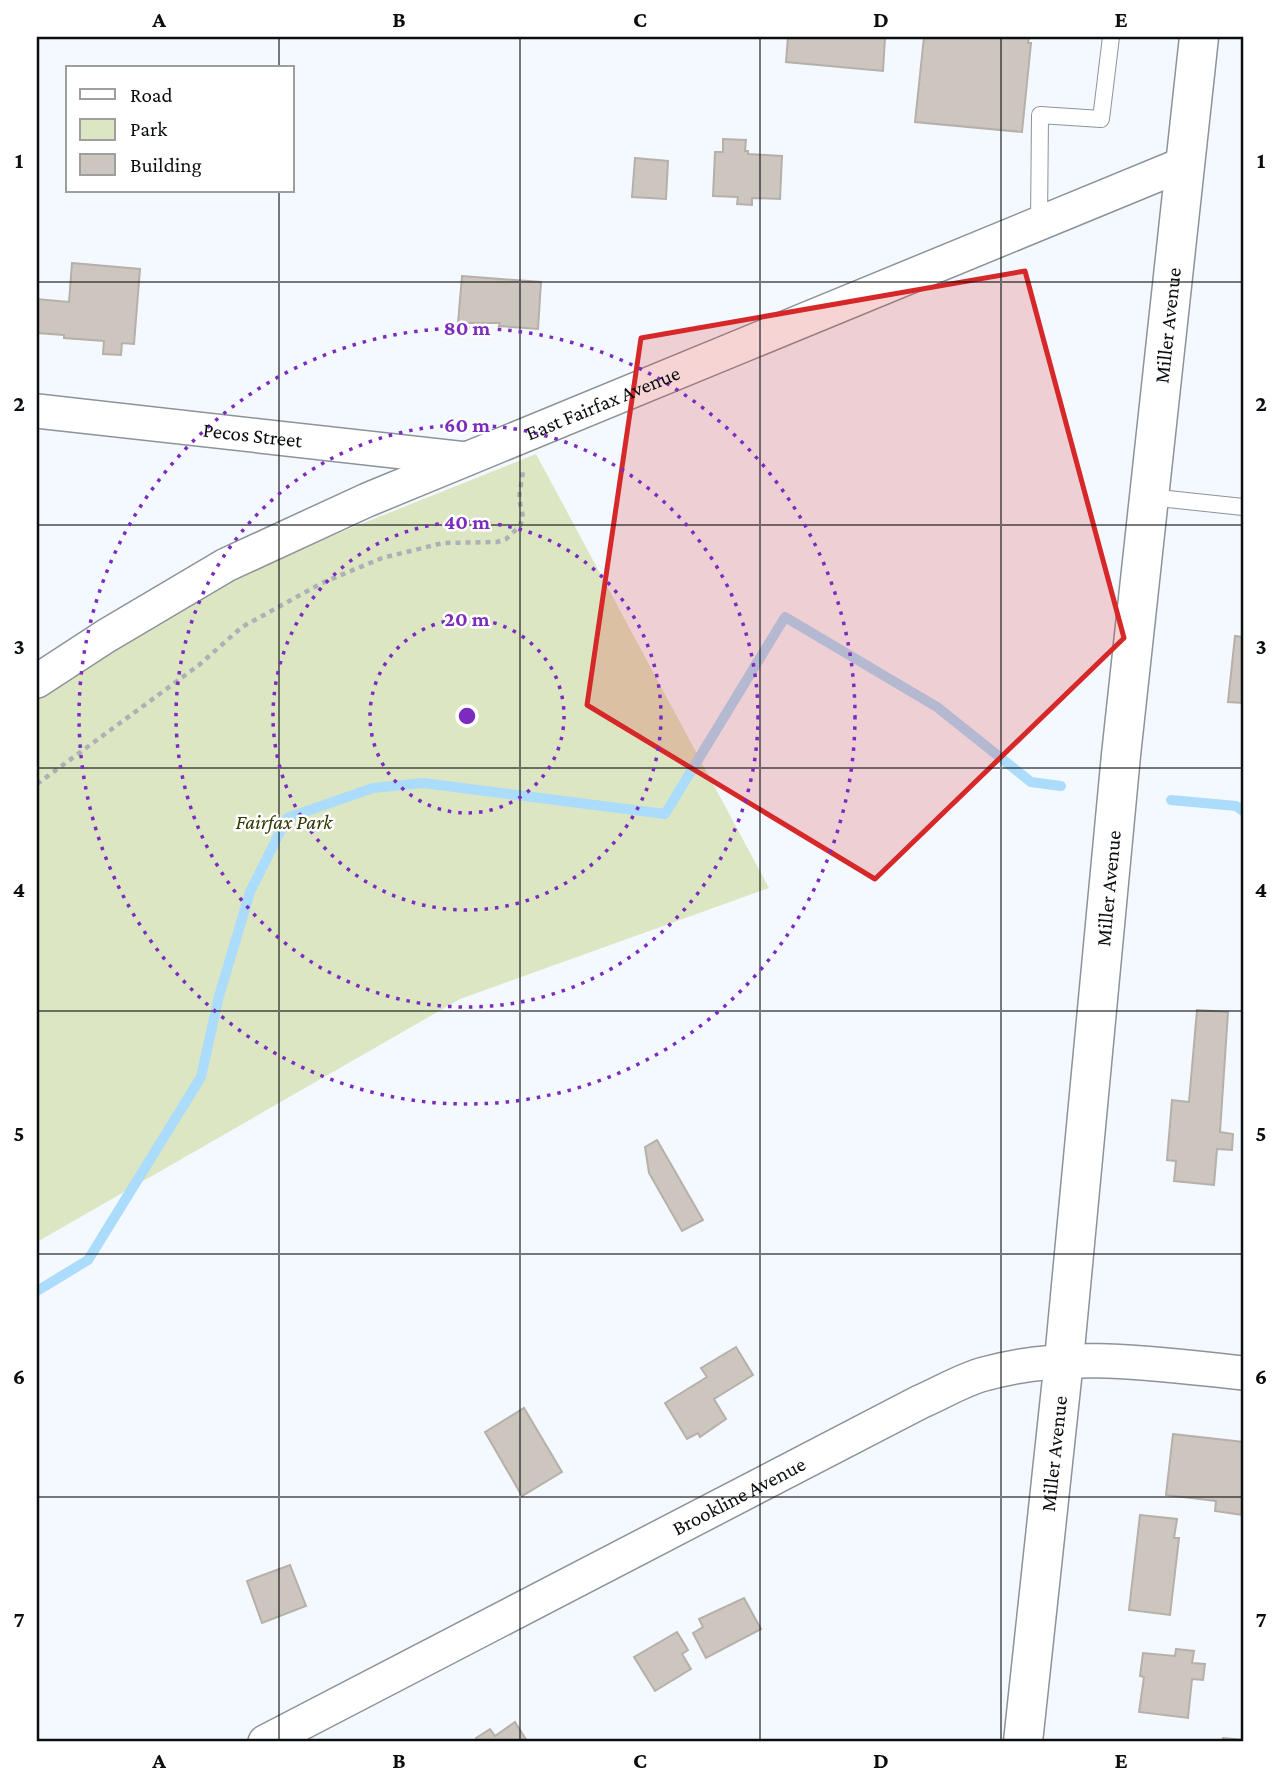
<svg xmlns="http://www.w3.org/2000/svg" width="1280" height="1779" font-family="'Crimson Pro',serif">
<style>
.green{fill:#dce6c2}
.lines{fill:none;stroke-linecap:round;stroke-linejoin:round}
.stream{stroke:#acdcfb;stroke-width:10}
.building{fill:#ccc6bf;stroke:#b6b0a9;stroke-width:2}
.lane-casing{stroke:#8c9399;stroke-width:18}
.street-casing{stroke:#8c9399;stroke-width:36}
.secondary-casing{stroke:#8c9399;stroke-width:41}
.path{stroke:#acb1b5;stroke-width:4.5;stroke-dasharray:5 5;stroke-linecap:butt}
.lane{stroke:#fff;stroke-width:16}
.street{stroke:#fff;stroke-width:33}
.secondary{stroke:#fff;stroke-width:38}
.marked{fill:#d62828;fill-opacity:0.2;stroke:#d62828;stroke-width:5;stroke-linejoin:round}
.grid{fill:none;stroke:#0b0e10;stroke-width:2;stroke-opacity:0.55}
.ring{fill:none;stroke:#7b2cbf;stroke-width:3.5;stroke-dasharray:3.5 7}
.labels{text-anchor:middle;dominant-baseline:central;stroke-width:5;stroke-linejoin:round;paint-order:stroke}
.street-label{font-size:21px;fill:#0b0e10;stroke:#fff}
.park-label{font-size:21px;font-style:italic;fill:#2f3900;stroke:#fff}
.centre{fill:#7b2cbf;stroke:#fff;stroke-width:3.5}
.ring-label{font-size:21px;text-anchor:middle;font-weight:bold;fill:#7b2cbf;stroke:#fff;stroke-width:5;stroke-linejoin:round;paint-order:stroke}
.neatline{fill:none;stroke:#0b0e10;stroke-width:2.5}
.grid-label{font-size:23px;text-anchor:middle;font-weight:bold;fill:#0b0e10}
</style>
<rect width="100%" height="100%" fill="#f3f9ff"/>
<!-- green -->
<polygon class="green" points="536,454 769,888 460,999 37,1242 37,684 226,581 311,544"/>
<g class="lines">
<!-- stream -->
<g class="stream">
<polyline points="1171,800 1236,806 1243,811"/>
<polyline points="37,1291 88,1260 201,1077 219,996 250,892 287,818 373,788 423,783 665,814 785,617 937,707 1031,782 1061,786"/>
</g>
</g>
<!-- building -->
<g class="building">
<polygon points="788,37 885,37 883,71 786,62"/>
<polygon points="924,37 1029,37 1028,43 1031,43 1022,132 915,122"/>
<polygon points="723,139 746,140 745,151 748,151 748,154 782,156 780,199 752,198 752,205 737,204 738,197 713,196 715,152 723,152"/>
<polygon points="635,158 668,161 666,199 632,197"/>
<polygon points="72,263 140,269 134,344 122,343 121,355 103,354 104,341 64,338 64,335 37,333 37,299 69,302"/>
<polygon points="462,276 541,282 538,329 499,326 500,323 458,323"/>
<polygon points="1235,636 1243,637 1243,703 1228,702"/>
<polygon points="1197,1010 1228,1012 1220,1132 1233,1134 1232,1150 1217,1149 1214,1185 1174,1181 1176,1161 1167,1160 1172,1100 1189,1102"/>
<polygon points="657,1140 703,1220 682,1231 649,1173 645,1147"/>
<polygon points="736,1347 753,1375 714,1399 726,1419 700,1437 698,1433 687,1439 665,1403 707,1377 701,1368"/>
<polygon points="524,1408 562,1472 522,1496 485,1432"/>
<polygon points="1173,1434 1243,1442 1243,1515 1215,1511 1216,1501 1166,1495"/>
<polygon points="1140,1515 1177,1519 1174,1538 1179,1538 1170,1615 1129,1610"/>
<polygon points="290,1565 306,1606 262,1623 247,1581"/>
<polygon points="744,1598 761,1629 706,1658 693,1633 703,1627 699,1619"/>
<polygon points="677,1632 688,1650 682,1654 691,1669 655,1691 634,1657"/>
<polygon points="1176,1649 1194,1651 1192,1663 1205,1664 1203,1680 1192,1679 1188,1718 1139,1712 1144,1677 1140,1676 1143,1653 1175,1656"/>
<polygon points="515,1722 527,1741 525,1742 478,1742 476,1738 490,1729 495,1736"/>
<polygon points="1223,1738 1243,1740 1243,1742 1222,1742"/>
</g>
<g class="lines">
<!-- lane casing -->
<g class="lane-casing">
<g id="lane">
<polyline points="1039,223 1040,115 1101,119 1111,37"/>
<polyline points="1149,497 1243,507"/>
</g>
</g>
<!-- street casing -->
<g class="street-casing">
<g id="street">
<path id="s1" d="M37,411L466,459"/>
<path id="s2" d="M37,681L106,636L226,565L367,500L1186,163"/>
<path id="s3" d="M265,1742L920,1402C941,1393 962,1380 984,1374C1069,1350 1156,1364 1243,1373"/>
</g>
</g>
<!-- secondary casing -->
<g class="secondary-casing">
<g id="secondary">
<path id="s4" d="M1023,1742L1064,1360L1121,755L1199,37"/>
</g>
</g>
<!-- path -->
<polyline class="path" points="37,784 199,665 242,627 322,583 382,558 443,543 497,542 506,539 520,526 523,517 519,498 523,471"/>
<!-- lane -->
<use href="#lane" class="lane"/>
<!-- street -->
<use href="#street" class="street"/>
<!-- secondary -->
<use href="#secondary" class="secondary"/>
</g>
<!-- marked area -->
<path class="marked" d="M1025,271L1124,638L875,879L587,705L641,338Z"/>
<!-- grid -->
<path class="grid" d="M279,37V68M520,37V1742M760,37V1742M1001,37V1742M279,191V1742M37,282H1243M37,525H1243M37,768H1243M37,1011H1243M37,1254H1243M37,1497H1243"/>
<!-- distance rings -->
<g class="ring">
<circle cx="467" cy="716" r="97"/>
<circle cx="467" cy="716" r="194"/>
<circle cx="467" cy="716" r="291"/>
<circle cx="467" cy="716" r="388"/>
</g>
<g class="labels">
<!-- street labels -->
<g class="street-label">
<text stroke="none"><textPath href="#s4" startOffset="1424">Miller Avenue</textPath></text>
<text stroke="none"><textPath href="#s2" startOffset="632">East Fairfax Avenue</textPath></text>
<text stroke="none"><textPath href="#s1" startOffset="217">Pecos Street</textPath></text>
<text stroke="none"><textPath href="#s4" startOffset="858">Miller Avenue</textPath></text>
<text stroke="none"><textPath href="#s4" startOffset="290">Miller Avenue</textPath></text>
<text stroke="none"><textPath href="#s3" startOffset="534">Brookline Avenue</textPath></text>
</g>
<!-- park labels -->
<g class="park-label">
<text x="284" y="822">Fairfax Park</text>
</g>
</g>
<circle cx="467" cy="716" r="10" class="centre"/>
<g class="ring-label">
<text x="467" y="335">80 m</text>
<text x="467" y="432">60 m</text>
<text x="467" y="529">40 m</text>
<text x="467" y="626">20 m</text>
</g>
<!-- border -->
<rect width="1280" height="1779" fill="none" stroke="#ffffff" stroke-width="77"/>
<!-- legend -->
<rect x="66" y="66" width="228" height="126" fill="#ffffff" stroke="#9d9f9f" stroke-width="2"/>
<rect x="80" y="89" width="35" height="10" fill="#ffffff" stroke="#9d9f9f" stroke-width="2"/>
<text x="130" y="102" font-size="21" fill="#0b0e10">Road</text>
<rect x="80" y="119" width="35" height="21" fill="#dce6c2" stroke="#9d9f9f" stroke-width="2"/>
<text x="130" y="136" font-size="21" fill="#0b0e10">Park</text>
<rect x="80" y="154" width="35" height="21" fill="#ccc6bf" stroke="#9d9f9f" stroke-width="2"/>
<text x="130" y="172" font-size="21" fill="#0b0e10">Building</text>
<rect x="38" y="38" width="1204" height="1702" class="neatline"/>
<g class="grid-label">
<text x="159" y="27">A</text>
<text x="399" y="27">B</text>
<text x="640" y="27">C</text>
<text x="881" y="27">D</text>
<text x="1121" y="27">E</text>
<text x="19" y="168">1</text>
<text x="1261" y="168">1</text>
<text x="19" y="411">2</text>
<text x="1261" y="411">2</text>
<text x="19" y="654">3</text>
<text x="1261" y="654">3</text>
<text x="19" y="897">4</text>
<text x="1261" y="897">4</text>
<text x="19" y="1141">5</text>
<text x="1261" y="1141">5</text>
<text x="19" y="1384">6</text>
<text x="1261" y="1384">6</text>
<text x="19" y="1627">7</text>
<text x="1261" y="1627">7</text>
<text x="159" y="1768">A</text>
<text x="399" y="1768">B</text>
<text x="640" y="1768">C</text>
<text x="881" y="1768">D</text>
<text x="1121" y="1768">E</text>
</g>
</svg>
